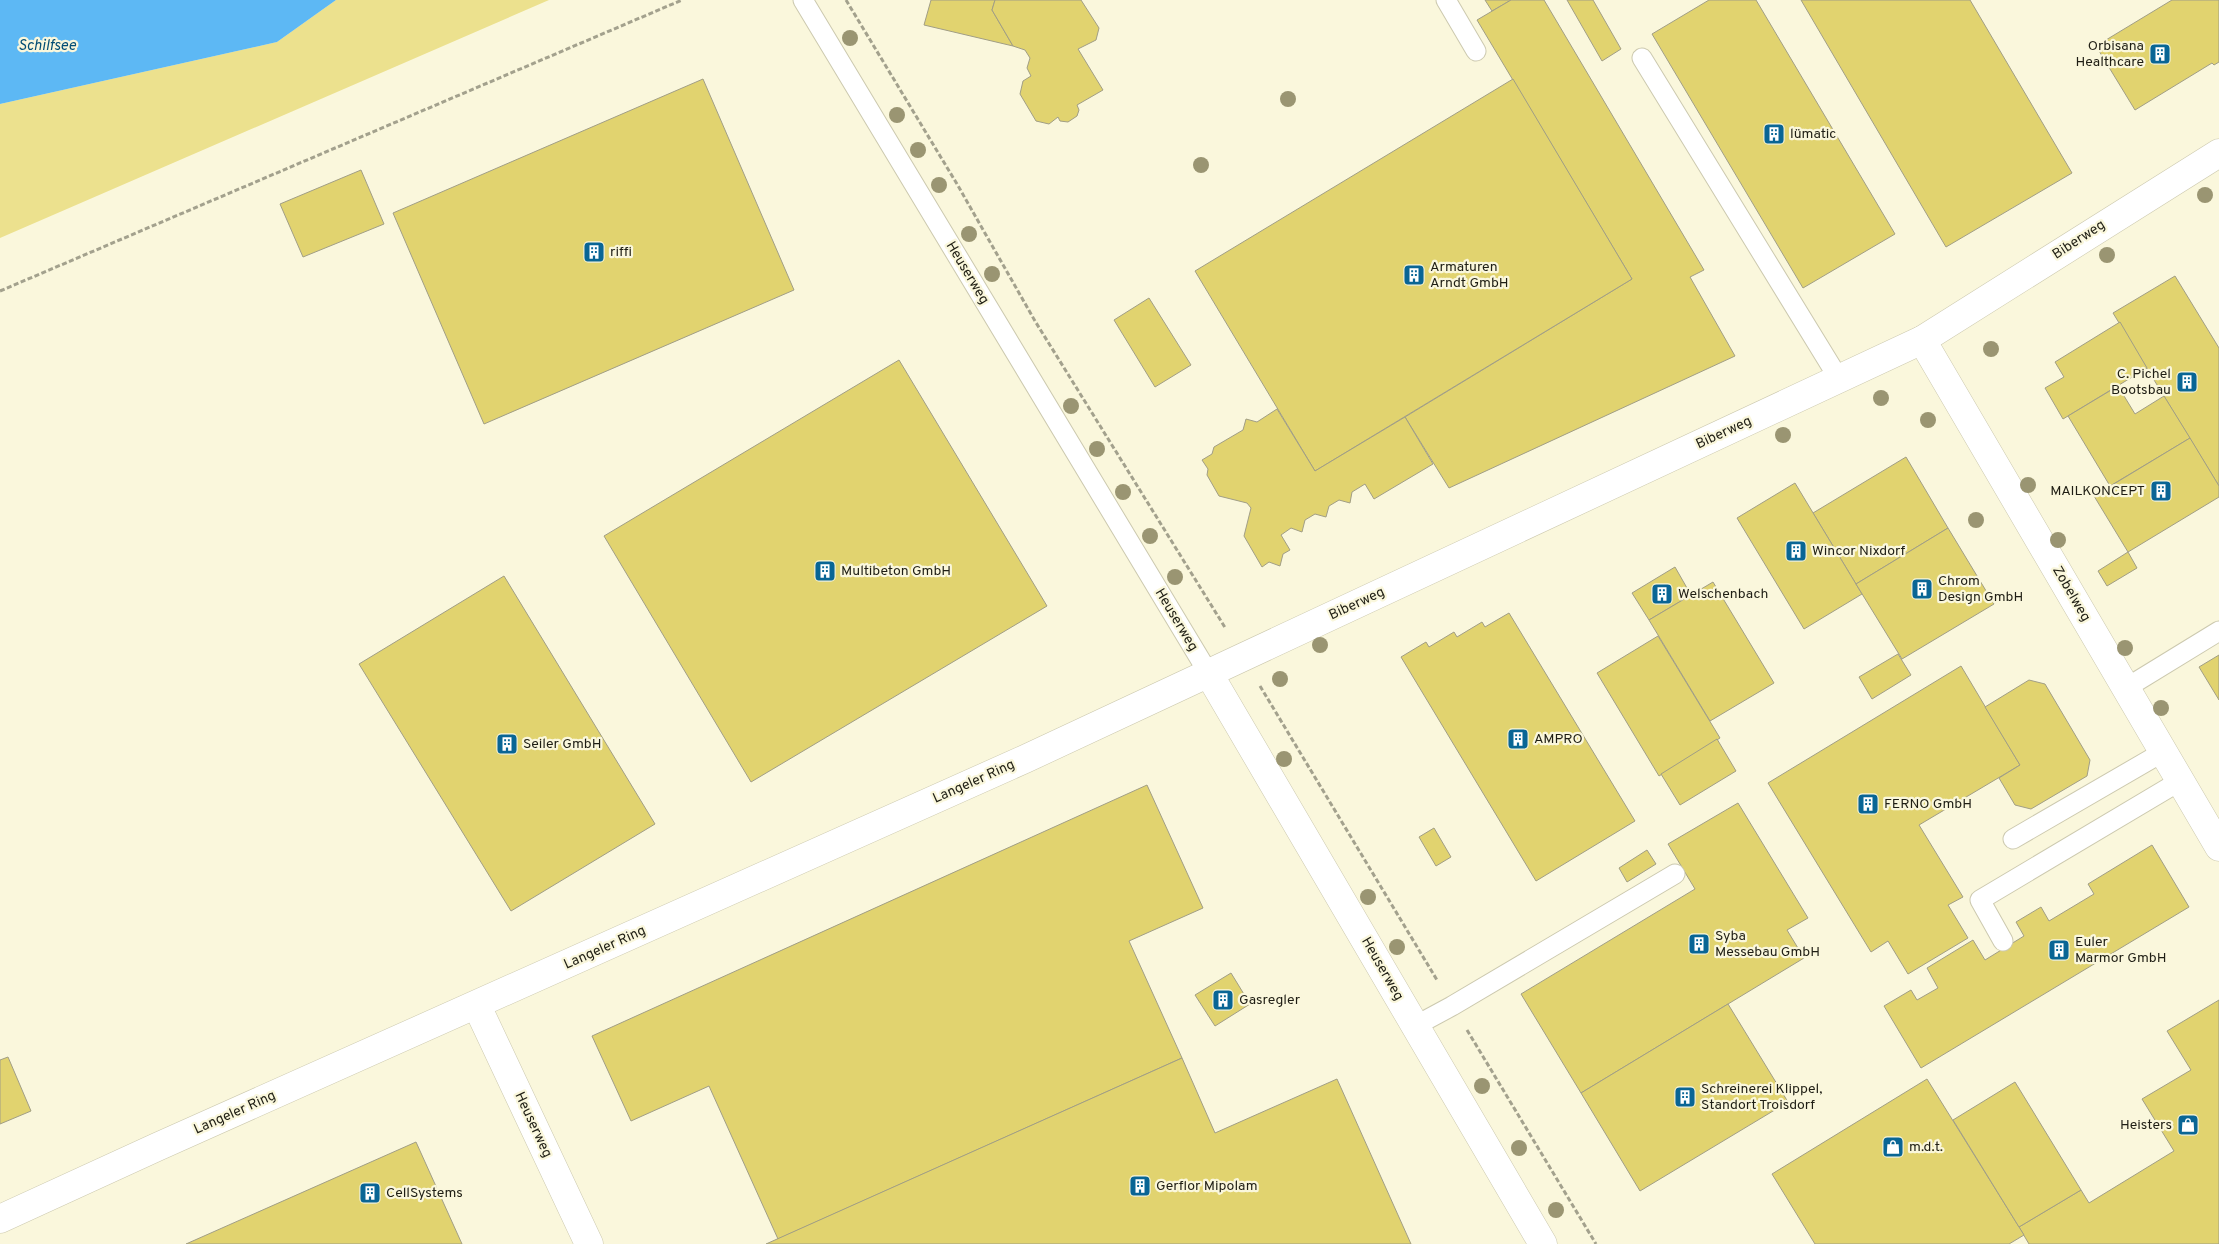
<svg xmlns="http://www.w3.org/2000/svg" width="2219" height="1244" font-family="Overpass,sans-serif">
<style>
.green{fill:#ece18e}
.water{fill:#5db8f4}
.building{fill:#e1d36f;stroke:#a19e85}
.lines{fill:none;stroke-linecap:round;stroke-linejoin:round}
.lane-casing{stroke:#ccc9af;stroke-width:21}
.street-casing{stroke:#ccc9af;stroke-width:29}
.path{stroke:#a3a18d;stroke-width:3;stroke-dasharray:5 2.5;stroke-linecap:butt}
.lane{stroke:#fff;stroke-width:19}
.street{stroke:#fff;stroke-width:28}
.tree{fill:#9a9572}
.labels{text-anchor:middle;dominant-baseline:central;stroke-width:4.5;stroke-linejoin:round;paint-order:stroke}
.poi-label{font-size:14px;fill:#1f1e14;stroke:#faf7dc;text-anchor:start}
.street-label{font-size:14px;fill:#1f1e14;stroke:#faf7dc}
.water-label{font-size:15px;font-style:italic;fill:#034e75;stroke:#faf7dc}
</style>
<rect width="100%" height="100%" fill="#faf7dc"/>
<!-- green -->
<polygon class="green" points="336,0 549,0 0,238 0,104 277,42"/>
<!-- water -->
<polygon class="water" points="0,0 336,0 277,42 0,104"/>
<!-- building -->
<g class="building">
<polygon points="931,0 995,0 992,10 1013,46 924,25"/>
<polygon points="995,0 1081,0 1099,28 1096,40 1078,49 1103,90 1077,105 1079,110 1077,116 1068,122 1060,121 1058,117 1049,124 1036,121 1020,94 1023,81 1031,76 1027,68 1030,58 1025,50 1013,46 992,10"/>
<polygon points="1485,0 1511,0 1492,11"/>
<polygon points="1511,0 1544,0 1704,270 1690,277 1735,356 1449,488 1405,417 1632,279 1477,20"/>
<polygon points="1567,0 1593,0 1621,49 1602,61"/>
<polygon points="1709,0 1756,0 1895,234 1803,288 1652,34"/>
<polygon points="1801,0 1970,0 2072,173 1946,247"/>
<polygon points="2172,0 2219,0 2219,62 2214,65 2212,63 2135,110 2096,46"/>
<polygon points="703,79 794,290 484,424 393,213"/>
<polygon points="1513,79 1632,279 1315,471 1195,271"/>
<polygon points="361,170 384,224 303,257 280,204"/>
<polygon points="2175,276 2219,348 2219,486 2113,313"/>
<polygon points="1149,298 1191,365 1155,387 1114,320"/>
<polygon points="2120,322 2147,368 2063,419 2045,388 2064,377 2055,362"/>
<polygon points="899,360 1047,606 751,782 604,536"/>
<polygon points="2118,386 2135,414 2164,396 2190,438 2110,486 2068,416"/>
<polygon points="1277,409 1315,471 1405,417 1433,464 1374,499 1365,484 1352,492 1350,503 1339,500 1329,506 1326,517 1315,514 1305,520 1302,532 1291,528 1281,535 1290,550 1283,554 1280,566 1269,562 1262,567 1244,536 1251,508 1247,503 1219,496 1207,475 1208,469 1202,460 1212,454 1214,447 1243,430 1246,419 1257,422"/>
<polygon points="2190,438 2219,486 2219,497 2128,552 2094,496"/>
<polygon points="1906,457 1948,528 1856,584 1813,513"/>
<polygon points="1795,483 1862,594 1804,629 1737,518"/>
<polygon points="1948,528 1994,604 1902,659 1856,584"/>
<polygon points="2128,552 2137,568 2107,586 2098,571"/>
<polygon points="1675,567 1691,595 1649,620 1632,593"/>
<polygon points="504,576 655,824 511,911 359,664"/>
<polygon points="1713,582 1774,683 1710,721 1649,620"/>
<polygon points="1509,613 1635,821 1536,881 1401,657 1426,642 1429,647 1454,632 1457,637 1482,622 1485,627"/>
<polygon points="1658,636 1720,738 1659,776 1597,673"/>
<polygon points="1898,654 1911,675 1872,699 1859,677"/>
<polygon points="2219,655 2219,700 2199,667"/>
<polygon points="1961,666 2020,765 1919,825 1963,897 1948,905 1968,938 1908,974 1888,941 1871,952 1768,783"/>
<polygon points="2029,680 2045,684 2090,760 2087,776 2031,809 2015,805 1999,778 2020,765 1985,707"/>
<polygon points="1717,739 1736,771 1680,805 1661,774"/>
<polygon points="1147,785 1203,908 1129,941 1182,1058 778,1239 709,1086 631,1121 592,1036"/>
<polygon points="1738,803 1808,918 1787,930 1804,958 1581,1093 1521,994 1695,889 1668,844"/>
<polygon points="1434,828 1451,857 1436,866 1419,837"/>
<polygon points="2152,845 2189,907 1921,1068 1884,1006 1911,990 1917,1000 1938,988 1927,968 1973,940 1985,960 2024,936 2016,922 2041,907 2049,921 2094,894 2088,884"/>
<polygon points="1647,850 1656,864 1627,882 1619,868"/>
<polygon points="1231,973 1250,1004 1215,1026 1195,995"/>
<polygon points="2219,1000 2219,1244 2029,1244 2019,1227 2081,1190 2089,1203 2174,1151 2142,1099 2191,1070 2167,1031"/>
<polygon points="1728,1004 1788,1102 1640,1191 1581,1093"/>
<polygon points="8,1057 31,1111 0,1124 0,1060"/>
<polygon points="1182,1058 1215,1133 1337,1079 1411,1244 766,1244"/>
<polygon points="1927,1079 2024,1235 2009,1244 1815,1244 1772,1174"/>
<polygon points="2015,1082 2081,1190 2019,1227 1953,1120"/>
<polygon points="416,1142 462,1244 186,1244"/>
</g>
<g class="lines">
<!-- lane casing -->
<g class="lane-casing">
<g id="lane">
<polyline points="803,0 1209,674"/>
<polyline points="1446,0 1476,51"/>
<polyline points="1642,58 1839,379"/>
<polyline points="2126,688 2219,631"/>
<polyline points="2013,839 2163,752"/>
<polyline points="2003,941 1980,900 2180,781"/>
<polyline points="1415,1026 1452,1006 1675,874"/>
</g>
</g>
<!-- street casing -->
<g class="street-casing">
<g id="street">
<polyline points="1922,340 2219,847"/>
<polyline points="1209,674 1543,1244"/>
<polyline points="477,1006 589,1244"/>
<polyline points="0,1219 157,1147 1025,759 1922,340 2219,153"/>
</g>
</g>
<!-- path -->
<g class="path">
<polyline points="846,0 957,184 1035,321 1226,629"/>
<polyline points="0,291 682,0"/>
<polyline points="1260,686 1437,980"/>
<polyline points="1467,1030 1596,1244"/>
</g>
<!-- lane -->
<use href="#lane" class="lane"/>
<!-- street -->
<use href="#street" class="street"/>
</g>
<!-- trees -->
<g class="tree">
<circle cx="850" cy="38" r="8"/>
<circle cx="1288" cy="99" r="8"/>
<circle cx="897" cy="115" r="8"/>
<circle cx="918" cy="150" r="8"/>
<circle cx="1201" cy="165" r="8"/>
<circle cx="939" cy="185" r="8"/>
<circle cx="2205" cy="195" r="8"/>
<circle cx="969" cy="234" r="8"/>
<circle cx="2107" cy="255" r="8"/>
<circle cx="992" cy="274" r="8"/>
<circle cx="1991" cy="349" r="8"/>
<circle cx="1881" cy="398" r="8"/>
<circle cx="1071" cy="406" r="8"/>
<circle cx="1928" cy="420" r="8"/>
<circle cx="1783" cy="435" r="8"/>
<circle cx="1097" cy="449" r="8"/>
<circle cx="2028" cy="485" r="8"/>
<circle cx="1123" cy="492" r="8"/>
<circle cx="1976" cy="520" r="8"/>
<circle cx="1150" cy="536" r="8"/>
<circle cx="2058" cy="540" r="8"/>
<circle cx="1175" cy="577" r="8"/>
<circle cx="1320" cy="645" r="8"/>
<circle cx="2125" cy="648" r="8"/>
<circle cx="1280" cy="679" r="8"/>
<circle cx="2161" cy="708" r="8"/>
<circle cx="1284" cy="759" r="8"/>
<circle cx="1368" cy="897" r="8"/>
<circle cx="1397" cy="947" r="8"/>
<circle cx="1482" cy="1086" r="8"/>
<circle cx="1519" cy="1148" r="8"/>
<circle cx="1556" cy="1210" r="8"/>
</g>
<!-- icons -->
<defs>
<g id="building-square" transform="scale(1.125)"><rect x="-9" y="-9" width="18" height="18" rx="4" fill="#096595" stroke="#faf7dc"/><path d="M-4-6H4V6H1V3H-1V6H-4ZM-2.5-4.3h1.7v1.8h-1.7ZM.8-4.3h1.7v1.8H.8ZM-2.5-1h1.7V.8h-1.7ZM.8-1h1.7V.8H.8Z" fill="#fff"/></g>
<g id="shop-square" transform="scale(1.125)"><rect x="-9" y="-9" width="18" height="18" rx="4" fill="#096595" stroke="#faf7dc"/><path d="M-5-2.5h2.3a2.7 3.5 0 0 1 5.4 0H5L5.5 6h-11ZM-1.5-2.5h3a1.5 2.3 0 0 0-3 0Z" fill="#fff"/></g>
</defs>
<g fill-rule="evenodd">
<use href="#building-square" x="2160" y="54"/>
<use href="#building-square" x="1774" y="134"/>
<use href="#building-square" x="594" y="252"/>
<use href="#building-square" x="1414" y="275"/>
<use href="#building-square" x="2187" y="382"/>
<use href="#building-square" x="2161" y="491"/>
<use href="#building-square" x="1796" y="551"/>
<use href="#building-square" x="825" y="571"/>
<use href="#building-square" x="1922" y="589"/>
<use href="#building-square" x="1662" y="594"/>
<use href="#building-square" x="1518" y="739"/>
<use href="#building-square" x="507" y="744"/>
<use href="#building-square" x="1868" y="804"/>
<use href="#building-square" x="1699" y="944"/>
<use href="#building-square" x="2059" y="950"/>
<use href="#building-square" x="1223" y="1000"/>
<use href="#building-square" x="1685" y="1097"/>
<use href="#shop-square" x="2188" y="1125"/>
<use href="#shop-square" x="1893" y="1147"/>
<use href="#building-square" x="1140" y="1186"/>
<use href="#building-square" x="370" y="1193"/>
</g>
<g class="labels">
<!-- poi labels -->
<g class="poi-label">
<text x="2144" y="46" text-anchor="end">Orbisana<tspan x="2144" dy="16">Healthcare</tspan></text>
<text x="1790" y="134">lümatic</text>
<text x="610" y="252">riffi</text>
<text x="1430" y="267">Armaturen<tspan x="1430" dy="16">Arndt GmbH</tspan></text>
<text x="2171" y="374" text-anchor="end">C. Pichel<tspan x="2171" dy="16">Bootsbau</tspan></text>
<text x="2145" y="491" text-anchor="end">MAILKONCEPT</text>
<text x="1812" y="551">Wincor Nixdorf</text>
<text x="841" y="571">Multibeton GmbH</text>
<text x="1938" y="581">Chrom<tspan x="1938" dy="16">Design GmbH</tspan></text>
<text x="1678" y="594">Welschenbach</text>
<text x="1534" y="739">AMPRO</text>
<text x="523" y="744">Seiler GmbH</text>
<text x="1884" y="804">FERNO GmbH</text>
<text x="1715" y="936">Syba<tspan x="1715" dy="16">Messebau GmbH</tspan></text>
<text x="2075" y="942">Euler<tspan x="2075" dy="16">Marmor GmbH</tspan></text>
<text x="1239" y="1000">Gasregler</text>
<text x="1701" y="1089">Schreinerei Klippel,<tspan x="1701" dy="16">Standort Troisdorf</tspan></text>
<text x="2172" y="1125" text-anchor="end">Heisters</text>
<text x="1909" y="1147">m.d.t.</text>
<text x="1156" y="1186">Gerflor Mipolam</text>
<text x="386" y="1193">CellSystems</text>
</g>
<!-- street labels -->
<g class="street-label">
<text transform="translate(2079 240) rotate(-33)">Biberweg</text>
<text transform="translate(967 273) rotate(59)">Heuserweg</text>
<text transform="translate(1724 433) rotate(-25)">Biberweg</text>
<text transform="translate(2071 594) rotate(60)">Zobelweg</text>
<text transform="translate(1357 604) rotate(-25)">Biberweg</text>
<text transform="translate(1176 620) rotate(59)">Heuserweg</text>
<text transform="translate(974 782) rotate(-24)">Langeler Ring</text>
<text transform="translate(605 948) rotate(-24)">Langeler Ring</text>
<text transform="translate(1382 969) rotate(60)">Heuserweg</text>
<text transform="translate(235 1113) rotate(-24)">Langeler Ring</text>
<text transform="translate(533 1125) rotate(65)">Heuserweg</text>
</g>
<!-- water labels -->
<g class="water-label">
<text x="47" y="46">Schilfsee</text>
</g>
</g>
</svg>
